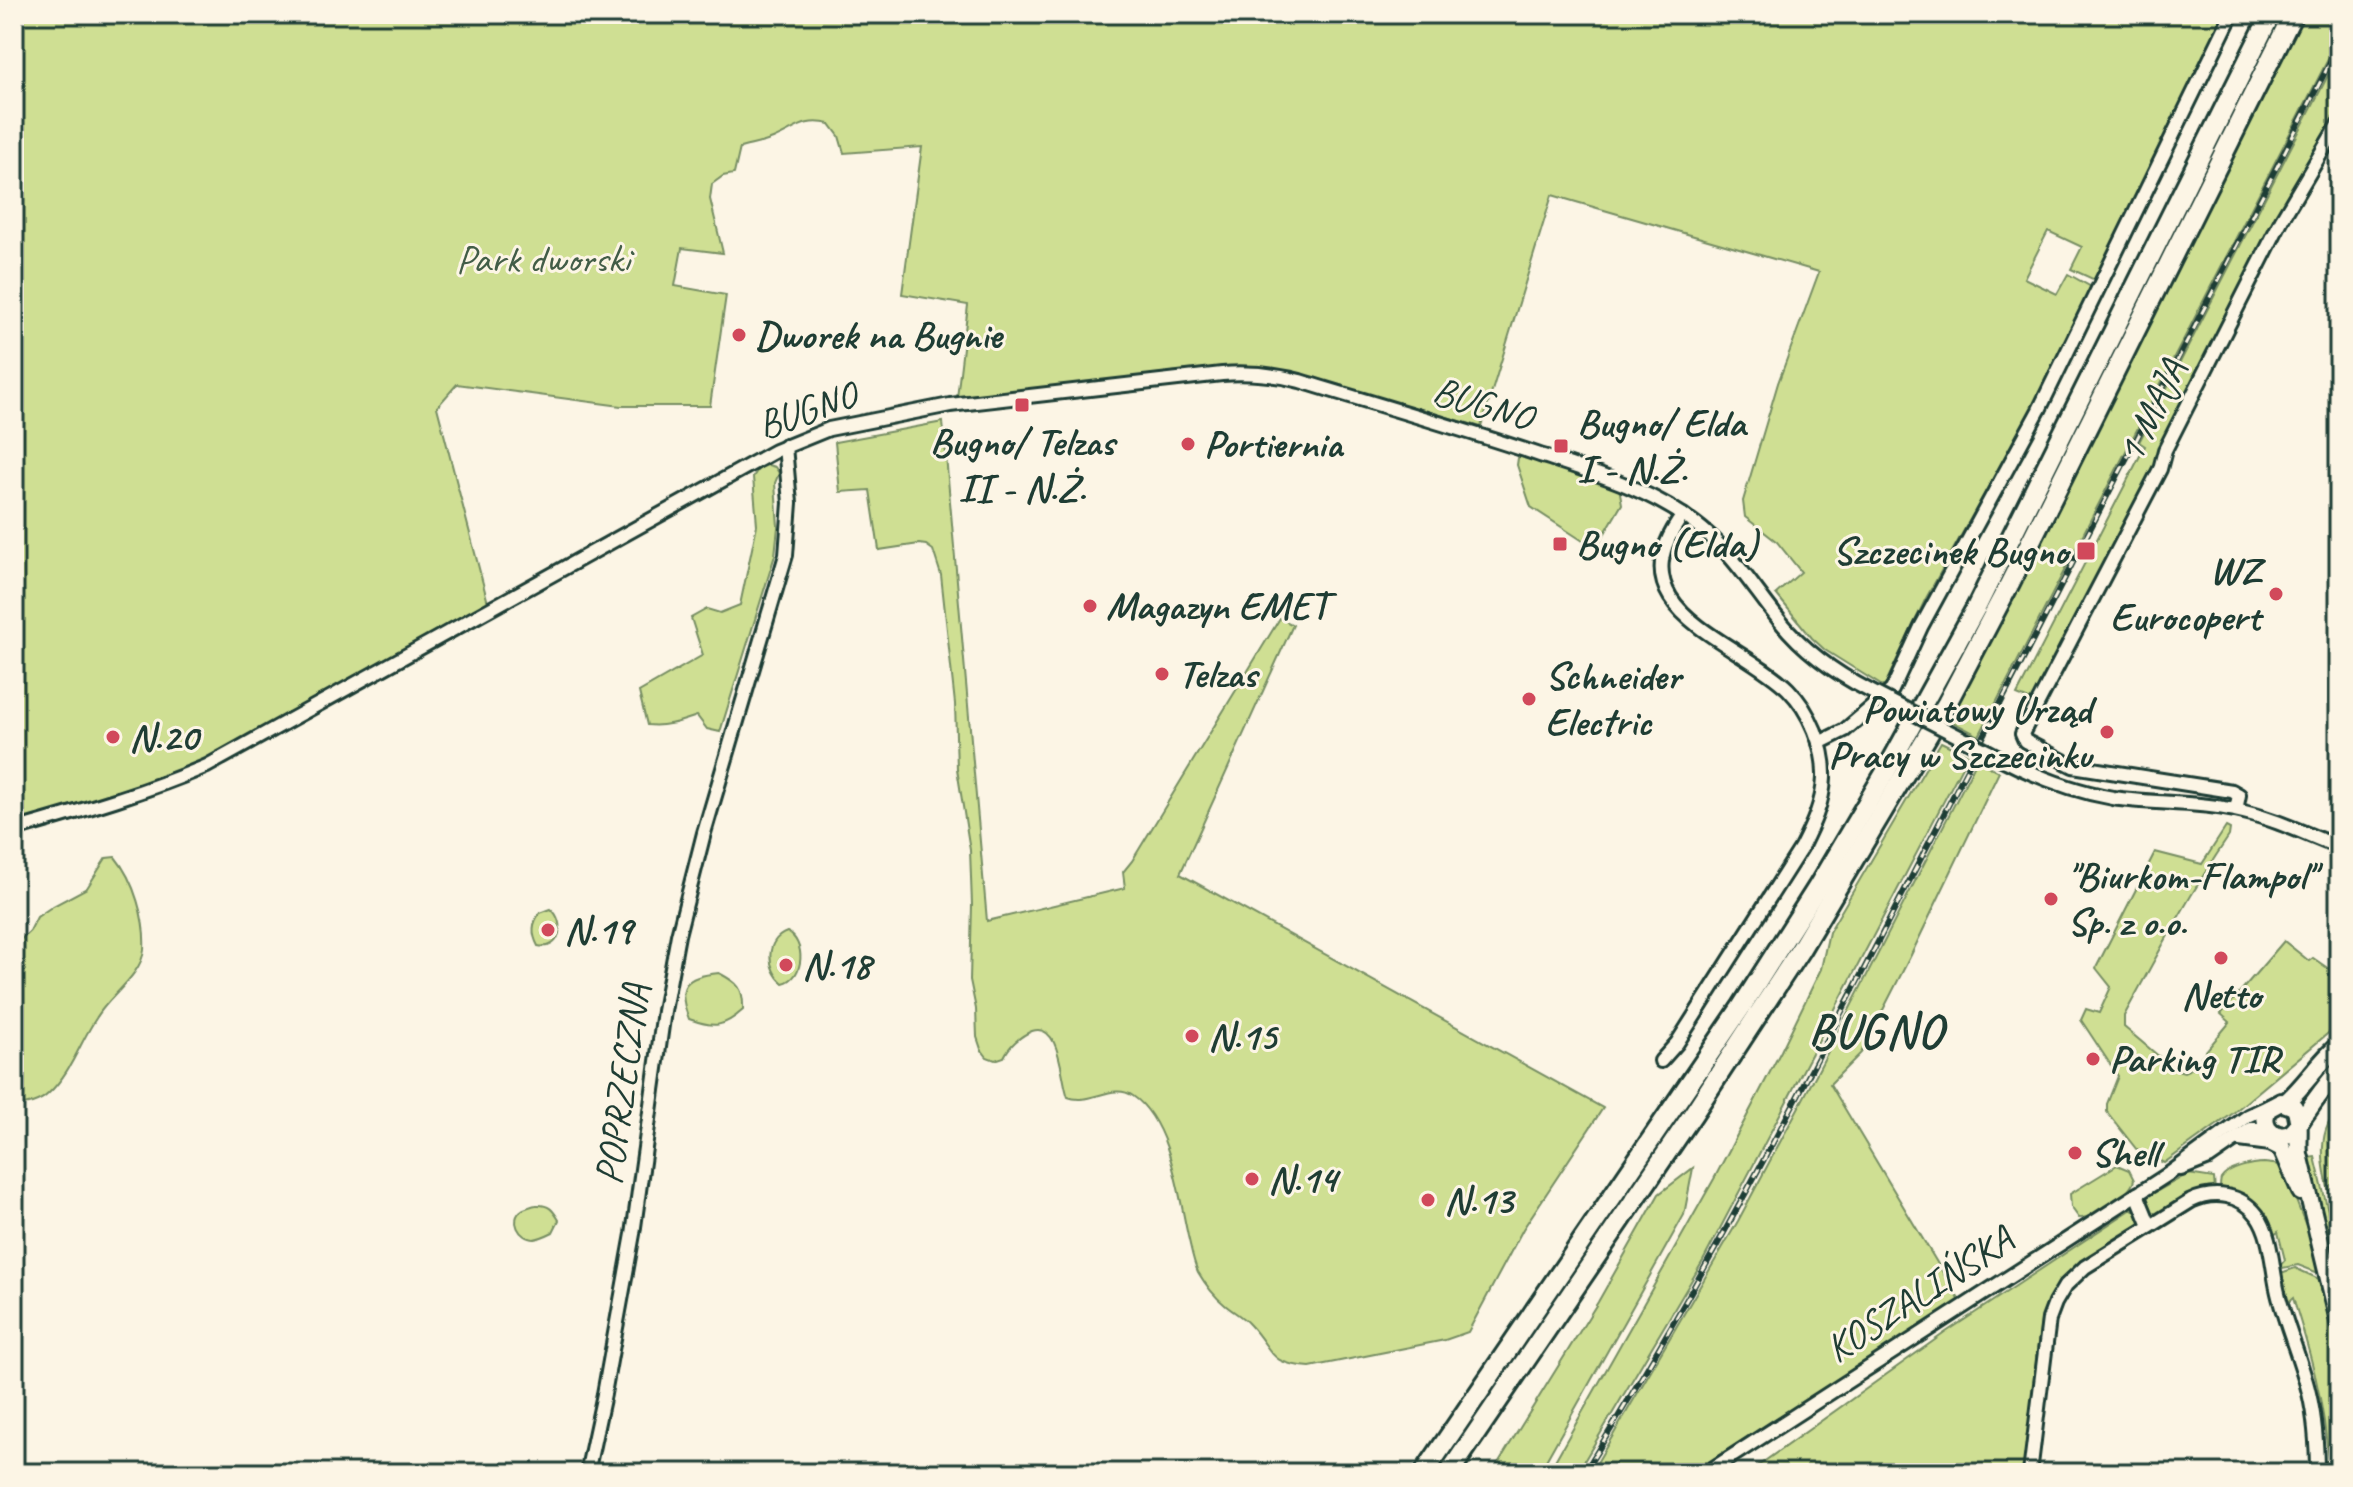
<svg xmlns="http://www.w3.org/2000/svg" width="2353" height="1487" font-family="Caveat,sans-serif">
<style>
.green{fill:#cfdf93;stroke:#778e64;stroke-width:2}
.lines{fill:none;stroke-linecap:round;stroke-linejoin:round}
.minor-casing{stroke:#1f3d34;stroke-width:18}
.major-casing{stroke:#1f3d34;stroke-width:22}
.highway-casing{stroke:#1f3d34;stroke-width:24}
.minor{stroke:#fcf5e5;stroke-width:12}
.major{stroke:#fcf5e5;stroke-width:16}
.highway{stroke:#fcf5e5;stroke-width:18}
.rail-casing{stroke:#1f3d34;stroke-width:6}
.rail{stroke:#fcf5e5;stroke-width:3;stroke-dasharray:9;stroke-linecap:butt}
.minor-bridge-casing{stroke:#1f3d34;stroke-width:18;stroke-linecap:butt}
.minor-bridge{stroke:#fcf5e5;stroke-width:12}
.poi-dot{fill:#d1495b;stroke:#fcf5e5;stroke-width:3}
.labels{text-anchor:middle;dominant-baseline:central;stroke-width:6;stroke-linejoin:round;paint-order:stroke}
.park-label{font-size:40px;fill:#425d47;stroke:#fcf5e5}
.poi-label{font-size:40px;font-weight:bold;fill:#1f3d34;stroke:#fcf5e5;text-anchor:start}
.street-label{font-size:40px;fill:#1f3d34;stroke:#fcf5e5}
.district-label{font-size:48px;font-weight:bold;letter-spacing:2px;fill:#1f3d34;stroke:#fcf5e5}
</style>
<rect width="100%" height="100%" fill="#fcf5e5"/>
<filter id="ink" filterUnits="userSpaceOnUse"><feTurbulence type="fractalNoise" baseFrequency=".0125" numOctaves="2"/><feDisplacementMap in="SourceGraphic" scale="16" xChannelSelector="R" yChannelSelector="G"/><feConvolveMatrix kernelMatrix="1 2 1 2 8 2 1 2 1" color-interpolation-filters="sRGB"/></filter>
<g filter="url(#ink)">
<!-- green -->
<g class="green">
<path d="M14,14H2224L2097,281L2071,269L2082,247L2048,231L2024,278L2057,294L2068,274L2093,288L2029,414L1925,600L1884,687L1825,650L1812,638L1776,594L1801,572L1777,542L1745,517L1743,501L1778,383L1819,272L1552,195L1481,427L1302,375C1242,359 1184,371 1123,378C1068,385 1013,390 957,398L968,305L902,294L922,147L844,153L839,136L830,124C803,118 797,129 773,139C763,143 751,145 740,148L734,174L723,176L712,184L710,199L723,253L682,248L675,286L726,295L710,406H621L457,384L437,407L488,603L204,760C142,787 79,805 14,824Z"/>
<polygon points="2304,14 2339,14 2339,38 1979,736 1949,720 2024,577"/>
<polygon points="2339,54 2339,108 2301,174 2159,446 2155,468 2036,703 2017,695 2145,446 2139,442"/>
<path d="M943,422L987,921L1125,888L1123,872L1132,861L1280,618L1293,625L1180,874L1603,1108L1523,1229L1468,1332L1445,1340L1310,1367C1266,1364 1275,1351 1249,1324C1242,1316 1233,1312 1225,1305C1214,1296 1205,1284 1198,1272C1193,1261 1191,1248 1188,1236C1179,1196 1170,1121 1133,1096C1113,1082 1089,1106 1068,1097C1061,1081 1061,1021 1032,1031C1020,1036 1009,1046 1004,1057L995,1060L987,1057L981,1049L977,1037L976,1009L970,980L972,905L970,850L957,769L955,704L941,575L933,550L926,545L919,544L879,550L870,490L840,492L835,442Z"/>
<polygon points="1522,455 1619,487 1622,504 1599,543 1590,545 1583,541 1531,507 1517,465 1518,458"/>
<path d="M768,465L775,467L779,473L775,483L778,527L775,555L720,732L707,729L697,716C679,722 666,727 647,725L639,692L703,655L691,618L707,609L720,613L740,605L757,525L753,477L759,468Z"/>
<polygon points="1941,742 1968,755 1703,1261 1577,1473 1548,1473 1714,1179 1781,1051 1821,969 1829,932"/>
<polygon points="1977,760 1999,772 1911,955 1861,1053 1830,1084 1960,1301 1691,1473 1591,1473 1738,1221 1820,1067"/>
<path d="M2226,827L2230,829L2229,836C2190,893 2157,955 2124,1016V1027L2174,1069L2184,1072L2191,1069L2230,1022L2221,1014L2284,941L2309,961L2313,958L2339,976V1024L2232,1114L2164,1163L2137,1150L2107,1112V1104L2118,1076L2081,1020L2086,1009L2099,1013L2111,987L2096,968L2155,852L2202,864Z"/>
<path d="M115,857C134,880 146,920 144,950C142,971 118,990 105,1006C82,1033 75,1069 48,1094C40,1102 25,1106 14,1106V946L30,931L37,917L53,906L87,888L106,858Z"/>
<path d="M551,909C566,922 561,951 538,946C532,935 531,924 540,913Z"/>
<path d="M787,932C806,941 805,978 783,983C766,969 765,940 787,932Z"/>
<path d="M719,973C738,983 744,988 743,1010C723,1028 714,1028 689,1019C676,986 684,976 719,973Z"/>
<path d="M2339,1110V1230C2331,1195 2307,1138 2339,1110Z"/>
<polygon points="2315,1157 2339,1256 2339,1270 2334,1271 2307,1158"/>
<path d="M2264,1163L2282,1165L2310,1236L2321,1274L2298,1265L2277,1269L2285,1260L2278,1232L2270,1238L2267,1225L2220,1192C2220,1189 2220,1181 2221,1179C2228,1168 2252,1163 2264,1163Z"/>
<path d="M2117,1165L2129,1170L2134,1180C2130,1196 2094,1218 2079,1218L2071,1207L2070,1194Z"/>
<polygon points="1693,1168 1684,1215 1539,1473 1492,1473 1598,1302 1659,1194"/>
<path d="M2188,1174L2214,1178L2215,1191L2157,1217C2149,1214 2145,1206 2147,1197Z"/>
<path d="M536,1205C549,1204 553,1210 559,1220L553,1232C547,1235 540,1238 534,1239C519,1239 509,1219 522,1210C523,1209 534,1205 536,1205Z"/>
<path d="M2132,1209L2138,1212L2142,1220L2139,1227C2098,1253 2056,1269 2041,1320L2023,1473H1748L1946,1332Z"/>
<path d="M2295,1268L2319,1279L2339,1359V1473H2320V1461H2328C2325,1404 2310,1352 2293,1298L2285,1305L2278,1274Z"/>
</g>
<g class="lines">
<!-- minor casing -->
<g class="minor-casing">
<g id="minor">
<polyline points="1819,743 1845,730 1892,690 1921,627 2039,410 2232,14"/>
<path d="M1987,751C2027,773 2067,790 2113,798C2153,804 2195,801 2235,810C2271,817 2305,834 2339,847"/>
<polyline points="2236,810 2239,795 2232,791 2073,766 2025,741 2022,734 2160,469 2165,450 2282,219 2339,123"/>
<path d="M14,830C80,811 144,793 207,766L775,451L829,429L950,405L1222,374C1250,372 1273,374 1300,381C1379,405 1459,428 1537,454C1594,473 1655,490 1702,529C1734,555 1754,589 1780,621C1804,651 1835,673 1870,691"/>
<path d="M1661,1061L1677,1043L1801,848C1812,826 1823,804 1824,778C1825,747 1810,711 1788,689C1735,638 1612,610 1683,515"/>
<polyline points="2181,1169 2209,1158 2251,1129 2269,1129"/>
<polyline points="2137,1194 2150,1226"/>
<polyline points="587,1473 604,1394 633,1234 664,1011 678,935 704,833 786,555 790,503 785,446"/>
<polyline points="1706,1473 2170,1173 2248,1116 2272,1105"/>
<path d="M2030,1473L2049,1319L2055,1303L2065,1286L2085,1267L2191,1201C2214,1190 2241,1194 2257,1215C2272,1236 2272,1269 2278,1293C2286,1327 2301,1359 2309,1393C2315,1418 2317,1447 2317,1473"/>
</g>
</g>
<!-- major casing -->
<g class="major-casing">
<g id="major">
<path d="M2339,1070C2328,1083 2317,1097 2307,1112C2302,1118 2298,1128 2291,1133C2283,1138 2273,1135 2268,1128C2264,1121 2265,1116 2268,1109L2281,1102L2294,1107C2302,1120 2297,1139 2299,1154L2339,1321"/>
<path d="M2286,1102C2306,1084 2319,1062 2339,1045"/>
<polyline points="2276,1134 2301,1192"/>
<polyline points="2240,1138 2270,1142 2280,1147"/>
</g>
</g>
<!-- highway casing -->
<g class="highway-casing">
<g id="highway">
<polyline points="1424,1473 1742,1006 1817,888 1885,773 1977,606 2271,14"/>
<polyline points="1449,1473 1693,1114 1800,950 1947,703 2010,583 2293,14"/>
</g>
</g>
<!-- minor -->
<use href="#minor" class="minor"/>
<!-- major -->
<use href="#major" class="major"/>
<!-- highway -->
<use href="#highway" class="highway"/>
<!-- rail casing -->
<g class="rail-casing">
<path id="rail" d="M1584,1473C1719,1255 1836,1024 1953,796C2081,545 2212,296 2339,45"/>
</g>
<!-- rail -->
<use href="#rail" class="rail"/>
<!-- minor-bridge casing -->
<g class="minor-bridge-casing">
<polyline id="minor-bridge" points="1870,691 1987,751"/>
</g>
<!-- minor-bridge -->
<use href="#minor-bridge" class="minor-bridge"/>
</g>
</g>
<!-- markers -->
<g class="poi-dot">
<circle cx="739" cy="335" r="8"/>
<rect x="1014" y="397" width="16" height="16" rx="4"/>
<circle cx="1188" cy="444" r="8"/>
<rect x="1553" y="438" width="16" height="16" rx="4"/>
<rect x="1552" y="536" width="16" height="16" rx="4"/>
<rect x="2076" y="541" width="20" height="20" rx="4"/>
<circle cx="2276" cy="594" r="8"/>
<circle cx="1090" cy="606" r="8"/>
<circle cx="1162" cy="674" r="8"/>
<circle cx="1529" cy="699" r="8"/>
<circle cx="2107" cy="732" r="8"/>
<circle cx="113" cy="737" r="8"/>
<circle cx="2051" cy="899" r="8"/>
<circle cx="548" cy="930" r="8"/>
<circle cx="2221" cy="958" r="8"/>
<circle cx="786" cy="965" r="8"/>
<circle cx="1192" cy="1036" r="8"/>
<circle cx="2093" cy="1059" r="8"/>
<circle cx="2075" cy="1153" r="8"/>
<circle cx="1252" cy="1179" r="8"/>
<circle cx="1428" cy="1200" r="8"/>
</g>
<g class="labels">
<!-- park labels -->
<g class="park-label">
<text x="543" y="259">Park dworski</text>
</g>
<!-- poi labels -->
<g class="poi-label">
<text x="755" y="335">Dworek na Bugnie</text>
<text x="1577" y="423">Bugno/ Elda<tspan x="1577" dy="46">I - N.Ż.</tspan></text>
<text x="1022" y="442" text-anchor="middle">Bugno/ Telzas<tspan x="1022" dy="46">II - N.Ż.</tspan></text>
<text x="1204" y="444">Portiernia</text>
<text x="1576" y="544">Bugno (Elda)</text>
<text x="2068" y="551" text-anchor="end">Szczecinek Bugno</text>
<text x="2260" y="571" text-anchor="end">WZ<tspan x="2260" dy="46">Eurocopert</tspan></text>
<text x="1106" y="606">Magazyn EMET</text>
<text x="1178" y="674">Telzas</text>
<text x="1545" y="676">Schneider<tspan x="1545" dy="46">Electric</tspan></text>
<text x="2091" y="709" text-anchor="end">Powiatowy Urząd<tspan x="2091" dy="46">Pracy w Szczecinku</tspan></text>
<text x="129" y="737">N.20</text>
<text x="2067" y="876">"Biurkom-Flampol"<tspan x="2067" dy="46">Sp. z o.o.</tspan></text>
<text x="564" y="930">N.19</text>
<text x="802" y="965">N.18</text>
<text x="2221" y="995" text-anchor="middle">Netto</text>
<text x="1208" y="1036">N.15</text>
<text x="2109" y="1059">Parking TIR</text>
<text x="2091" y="1153">Shell</text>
<text x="1268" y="1179">N.14</text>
<text x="1444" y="1200">N.13</text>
</g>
<!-- street labels -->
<g class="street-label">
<text transform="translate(1483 404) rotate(17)">BUGNO</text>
<text transform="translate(807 410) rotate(-19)">BUGNO</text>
<text transform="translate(2151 411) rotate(-64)">1 MAJA</text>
<text transform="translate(622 1084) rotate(-82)">POPRZECZNA</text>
<text transform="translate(1919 1294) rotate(-33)">KOSZALIŃSKA</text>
</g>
<!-- district labels -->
<g class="district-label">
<text x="1876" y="1031">BUGNO</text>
</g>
</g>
<!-- margin -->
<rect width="2353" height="1487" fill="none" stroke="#fcf5e5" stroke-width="48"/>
<rect x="24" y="24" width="2305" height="1439" fill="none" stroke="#1f3d34" stroke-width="3" filter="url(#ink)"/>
</svg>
